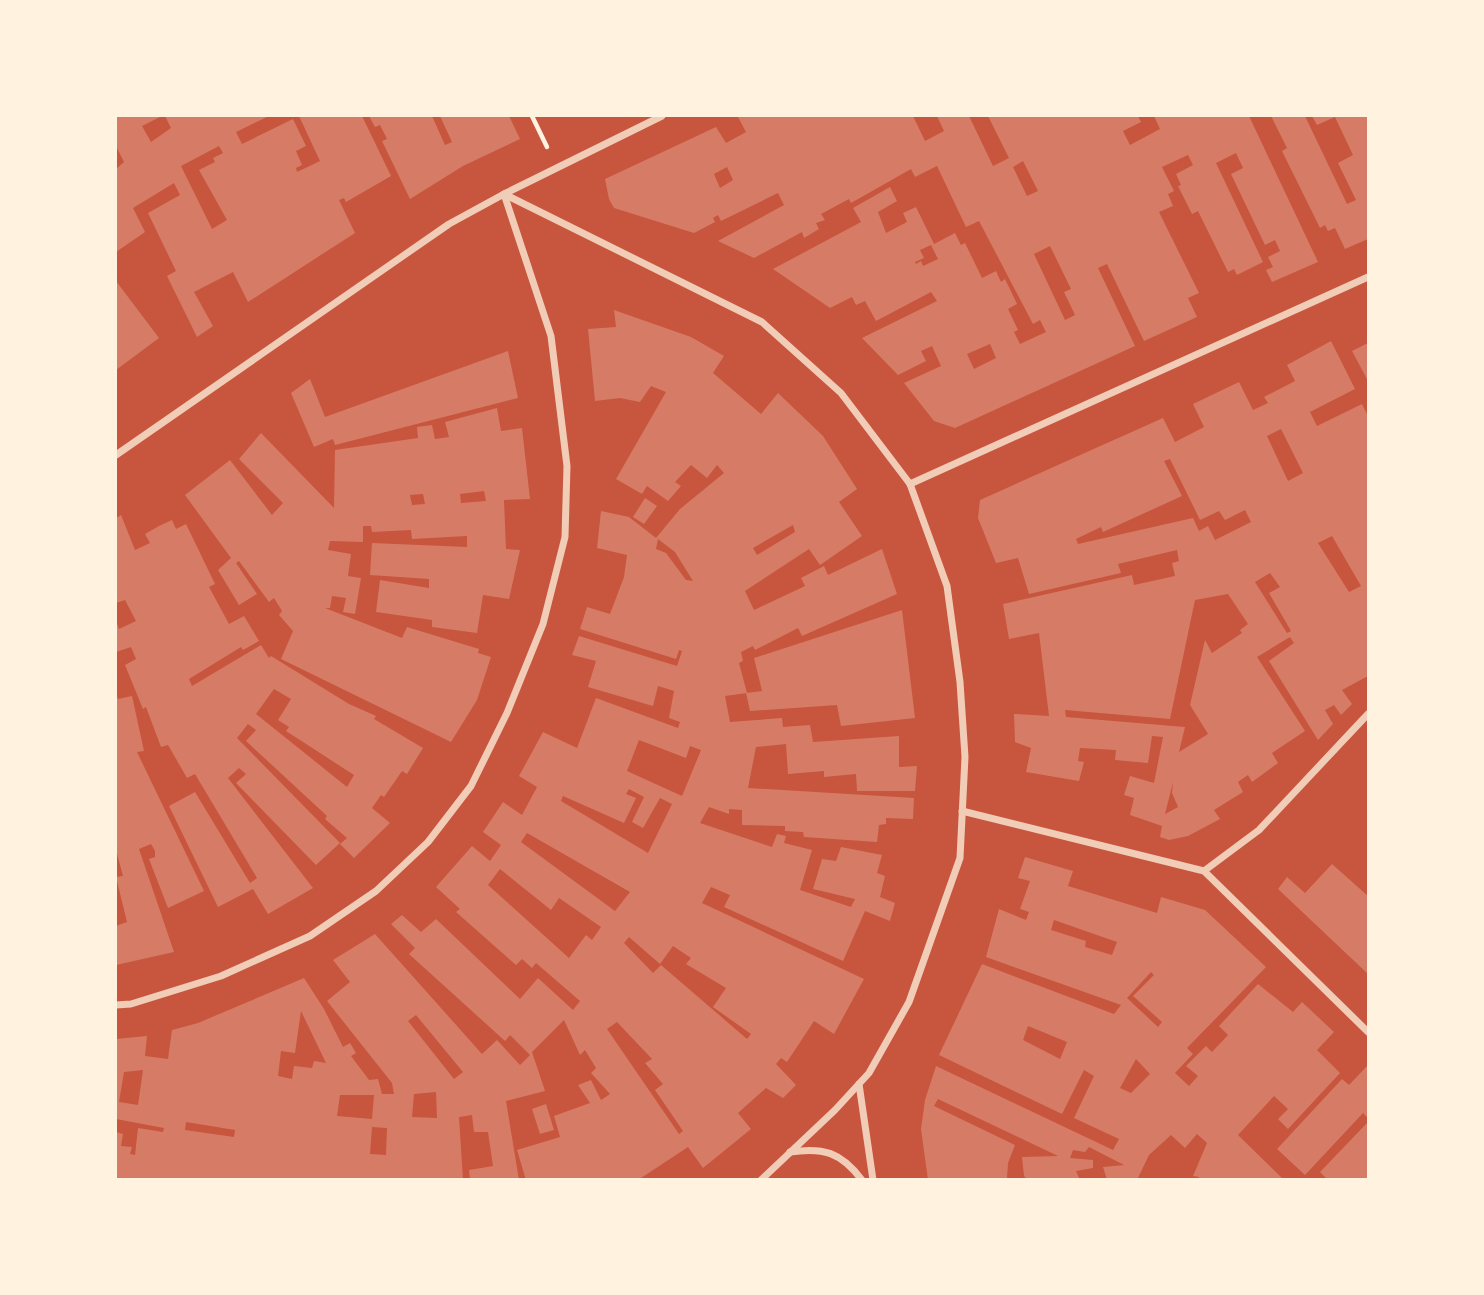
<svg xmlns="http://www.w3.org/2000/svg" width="1484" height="1295" font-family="Barlow,sans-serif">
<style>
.building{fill:#d67c66;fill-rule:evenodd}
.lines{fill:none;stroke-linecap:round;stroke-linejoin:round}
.path{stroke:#fff3e0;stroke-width:4.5}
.minor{stroke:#f1ccb7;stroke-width:7}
</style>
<rect width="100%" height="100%" fill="#c8553d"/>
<!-- building -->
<g class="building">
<path d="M116,116H162L142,126L151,142L171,128L165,116H269L236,132L242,144L293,119L306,146L296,151L302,165L296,168L297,172L320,161L299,116H362L391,176L346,202L344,198L339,200L355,233L248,302L233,272L194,292L213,326L197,337L167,276L176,271L148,213L180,195L174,183L133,208L145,232L116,252V169L124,162L116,146ZM219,146L223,153L213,158L215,162L199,170L227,220L212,229L181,166Z"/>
<polygon points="369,116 432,116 445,145 452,142 440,116 509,116 520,139 463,166 410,199 382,141 387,139 380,125 375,127"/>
<path d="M742,116H913L925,141L944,131L937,116H969L993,166L1009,158L988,116H1138L1141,122L1123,131L1130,145L1160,129L1154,116H1249L1318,262L1272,282L1266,270L1273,267L1268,257L1280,251L1275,240L1265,245L1231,174L1243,168L1236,153L1216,163L1263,262L1237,275L1234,269L1228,272L1198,211L1192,214L1178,186L1181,185L1176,174L1193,165L1188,155L1162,167L1174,191L1168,194L1173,206L1159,212L1199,293L1188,298L1197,317L1144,341L1107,264L1098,268L1135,346L955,428L934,421L904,383L941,366L932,346L921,351L926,361L898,375L862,338L937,301L931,292L876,321L865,301L856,305L852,297L830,308L773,269L861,222L853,208L890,187L897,201L878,212L886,233L907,222L903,213L916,207L934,244L955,233L961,245L965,243L982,278L996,271L1001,282L1005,279L1017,304L1008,309L1018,330L1014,332L1020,344L1046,332L1040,320L1033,324L979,221L966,227L937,166L915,177L911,169L851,203L849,199L821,214L825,220L816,223L819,229L804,238L802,232L754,258L718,241L784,205L778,193L721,221L718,215L713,218L715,222L694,233L614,208L609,199L605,179L716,127L726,143L746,132L738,117ZM1023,161L1038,191L1027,196L1013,167ZM727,167L733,180L720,188L714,174ZM931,245L938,259L923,266L921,261L916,264L915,262L924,258L920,250ZM1050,246L1071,289L1064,292L1075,315L1065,320L1034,254ZM990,344L996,358L974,369L967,354Z"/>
<polygon points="1271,116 1305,116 1347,204 1356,200 1338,163 1353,155 1335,117 1317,125 1312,116 1368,116 1368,239 1345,249 1335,228 1328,231 1325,225 1320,228 1282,151 1287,148"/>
<polygon points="116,281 159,338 116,370"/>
<path d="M614,310L691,337L724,356L713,373L761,414L778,393L823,436L857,489L839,502L862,536L820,565L809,549L745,591L754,610L805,586L801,578L824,566L828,575L882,549L897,594L802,636L798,628L755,650L753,646L741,652L743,661L739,663L747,693L725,696L730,722L782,718L783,727L810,725L813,742L899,736V767L917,766L915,791H857L856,774L824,777V771L788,774L786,744L756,747L748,788L914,798L913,819L886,818V824L879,825L877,842L804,837L803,832L785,831V826L742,825V810L729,809V814L709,807L700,823L772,847L777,834L786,836L784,843L812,850L800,890L851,907L855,899L813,889L822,859L836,861L841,847L882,855L877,873L885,876L880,897L895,903L890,921L865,911L843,961L724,907L730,895L711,887L702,903L864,979L834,1034L814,1021L787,1062L781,1058L776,1064L796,1085L783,1098L766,1088L738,1113L751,1129L703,1168L688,1147L638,1180H526L517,1150L560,1137L554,1116L590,1103L578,1085L591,1080L601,1100L610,1094L591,1073L596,1068L585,1050L580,1055L564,1020L532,1052L545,1091L506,1101L519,1180H470L469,1170L493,1166L488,1132H474L472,1115L459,1117L463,1180H116V1132L123,1134L121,1146L132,1147L130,1154L135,1155L138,1128L163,1132L164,1128L116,1119V1039L147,1036L145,1056L168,1059L172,1030L198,1023L304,978L324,1009L343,1047L350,1043L356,1053L351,1056L369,1080L378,1079L382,1094H394L392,1083L327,1001L350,982L333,960L375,934L482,1054L497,1040L520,1065L530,1055L510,1035L505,1041L409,954L415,948L391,924L402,915L421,932L436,919L520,999L538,978L573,1010L580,1001L536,963L532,968L522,959L516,965L456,912L460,909L436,887L472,846L490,861L501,845L483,832L503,802L522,815L537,787L519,776L543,732L577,748L596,698L678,728L680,722L669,718L674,691L658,686L653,706L588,687L596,661L572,655L579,636L677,666L682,651L679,650L676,659L580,629L587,607L610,614L624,577L627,555L597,548L601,511L629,517L656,538L680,509L724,473L717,465L707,478L691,465L675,482L681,486L668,501L647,486L642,494L616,479L666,392L651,386L640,402L620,398L595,401L588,329L616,327ZM793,525L795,532L757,555L753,548ZM658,539L675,552L693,581L686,580L666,553L656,549ZM639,740L686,758L690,746L701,750L682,796L627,771ZM629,789L644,797L632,822L643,828L660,798L672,804L648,853L561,801L563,796L624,823L636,798L626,794ZM527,833L630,892L615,911L521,842ZM500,869L551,910L559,898L601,927L592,940L586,935L569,958L488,885ZM629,937L660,964L673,946L691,958L686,964L726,988L713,1007L751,1034L747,1039L661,965L653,973L624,943ZM301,1011L326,1063L314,1061L312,1068L294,1066L292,1079L278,1076L281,1051L295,1053ZM416,1015L463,1072L454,1079L408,1021ZM617,1022L652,1059L645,1063L663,1084L655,1090L683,1131L679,1134L607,1029ZM143,1070L138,1105L119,1102L124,1072ZM436,1092L437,1118L412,1117L414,1094ZM340,1095H374L372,1119L337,1116ZM186,1122L235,1130L234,1137L185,1130ZM372,1127L387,1128L386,1155L370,1154Z"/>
<path d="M1331,341L1355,389L1310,412L1317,426L1362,404L1368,416V676L1342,690L1352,704L1341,715L1334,705L1325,710L1333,724L1318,740L1269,661L1294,643L1290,637L1257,657L1305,731L1272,753L1278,763L1252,782L1248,775L1238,782L1243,792L1214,810L1220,819L1188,836L1169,840L1160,837L1162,826L1130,815L1134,798L1124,795L1130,776L1154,783L1163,737L1152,736L1148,763L1115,760L1116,750L1080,748L1078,761L1084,762L1079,781L1026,772L1031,748L1015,742L1014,714L1049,716L1039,633L1009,639L1003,604L1132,575L1134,585L1175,576L1172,563L1179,561L1177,550L1118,564L1121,573L1029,594L1018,558L996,563L978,518L980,500L1163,418L1175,442L1204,427L1193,404L1239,382L1253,410L1268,403L1264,397L1295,381L1287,365ZM1281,429L1303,473L1288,481L1267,436ZM1170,459L1200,520L1219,511L1225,520L1245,510L1251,522L1215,540L1208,526L1199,531L1193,518L1078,544L1076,539L1101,527L1103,532L1182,496L1164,461ZM1332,536L1361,586L1349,592L1318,543ZM1270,573L1280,587L1269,593L1291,631L1287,633L1255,582ZM1228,594L1248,624L1240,630L1242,633L1212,653L1205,640L1190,705L1208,734L1179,752L1185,727L1066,717L1065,710L1170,719L1195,600ZM1173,782L1172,793L1178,807L1165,814Z"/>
<polygon points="1368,343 1368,381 1352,351"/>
<polygon points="508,351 518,398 335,445 333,439 314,447 291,393 310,379 325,417"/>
<path d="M497,408L501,431L522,428L530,499L504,500L506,549L520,550L509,599L483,595L477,633L432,627V620L376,612L380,580L429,588V579L370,575L372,543L467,547V536L412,539L411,530L372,532L371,526H363V542L330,541L328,550L351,554L348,576L361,578L355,614L343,612L346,598L332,596L330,608H325L402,638L407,627L479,649L478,653L491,657L477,700L451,742L281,659L293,631L279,615L282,611L274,598L269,602L239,561L236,563L257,594L239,605L218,570L231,558L185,495L230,460L272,515L283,503L239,459L261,433L334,508L335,450L418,438L417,427L432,425L435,439L449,437L445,422ZM484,491L486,501L461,503L460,494ZM423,494L425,504L412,505L410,495Z"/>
<polygon points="645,498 657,506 644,524 633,517"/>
<path d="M121,515L135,550L150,543L145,534L159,526L172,520L176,529L186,524L215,584L209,587L229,624L244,616L259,641L243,650L241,647L189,679L192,686L261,645L269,658L271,656L349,704L376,716L374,719L423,748L407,774L402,771L384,797L381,795L372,808L390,823L354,858L340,844L347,838L325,819L327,816L246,741L256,730L248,724L237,738L340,843L316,865L236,783L246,774L239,768L228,778L313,888L268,914L253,889L218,907L169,806L195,792L250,883L257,878L195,774L187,778L168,745L161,747L146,707L143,709L125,665L136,659L131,647L116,652V621L119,629L136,621L125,600L116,603V518ZM274,689L291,699L278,720L289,727L286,731L354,775L347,787L256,714Z"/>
<polygon points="902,610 915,718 841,726 837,705 750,711 746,693 762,691 754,658"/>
<polygon points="116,694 118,699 132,696 144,751 137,752 204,891 168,908 149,859 155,857 155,851 151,844 139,849 174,952 116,965 116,926 127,922 116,877 123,876 116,850"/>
<path d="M1025,857L1073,871L1068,886L1157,913L1161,897L1205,910L1266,967L1187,1048L1193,1054L1175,1073L1189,1086L1198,1076L1186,1066L1206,1046L1212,1052L1228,1035L1219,1026L1258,984L1293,1012L1302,1002L1334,1032L1317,1050L1340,1073L1288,1129L1278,1119L1288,1109L1274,1096L1238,1135L1284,1180H1198L1199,1177L1193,1176L1207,1143L1197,1134L1185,1148L1171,1135L1149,1155L1137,1180H1107L1103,1167L1124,1165L1089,1147L1085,1152L1073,1150L1070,1158L1093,1160V1168L1076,1171L1080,1180H1028L1024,1176L1022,1157L1058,1156L938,1099L934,1106L1015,1145L1008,1163L1007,1178L928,1180L921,1129L925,1100L936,1066L1113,1150L1119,1139L1074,1118L1094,1076L1084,1070L1062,1114L939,1055L982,964L1114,1014L1121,1005L986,957L999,909L1026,920L1029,912L1020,909L1030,881L1018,878ZM1054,920L1117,942L1112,955L1085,947L1086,941L1051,930ZM1151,972L1154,975L1133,996L1162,1022L1158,1027L1127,998ZM1028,1026L1067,1042L1060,1059L1023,1040ZM1136,1059L1150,1074L1131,1093L1120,1088Z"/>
<polygon points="1332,864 1368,896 1368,974 1278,889 1287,877 1305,893"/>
<polygon points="1368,1065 1368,1118 1363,1113 1305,1175 1277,1149 1342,1079 1349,1085"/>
<polygon points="546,1104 554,1130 540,1134 532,1109"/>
<polygon points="1368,1122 1368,1180 1328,1180 1320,1172"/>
</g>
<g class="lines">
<!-- path -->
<polyline class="path" points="532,116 547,147"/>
<!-- minor -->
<g class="minor">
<polyline points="116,455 449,224 504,194 762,322 841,393 910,484 947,586 960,682 965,757 960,858 909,1002 869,1073 835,1110 761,1180"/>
<polyline points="910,484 1368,277"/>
<polyline points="962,811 1204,871 1368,1032"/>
<polyline points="1204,871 1259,830 1368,714"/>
<polyline points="116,1005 131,1004 221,976 310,936 376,891 428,842 471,786 507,713 543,624 565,537 567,466 551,336 504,194 662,116"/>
<polyline points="859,1084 873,1180"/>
<path d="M790,1152C823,1147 841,1152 862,1180"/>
</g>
</g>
<!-- border -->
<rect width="1484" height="1295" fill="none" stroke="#fff3e0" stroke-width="234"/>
</svg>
